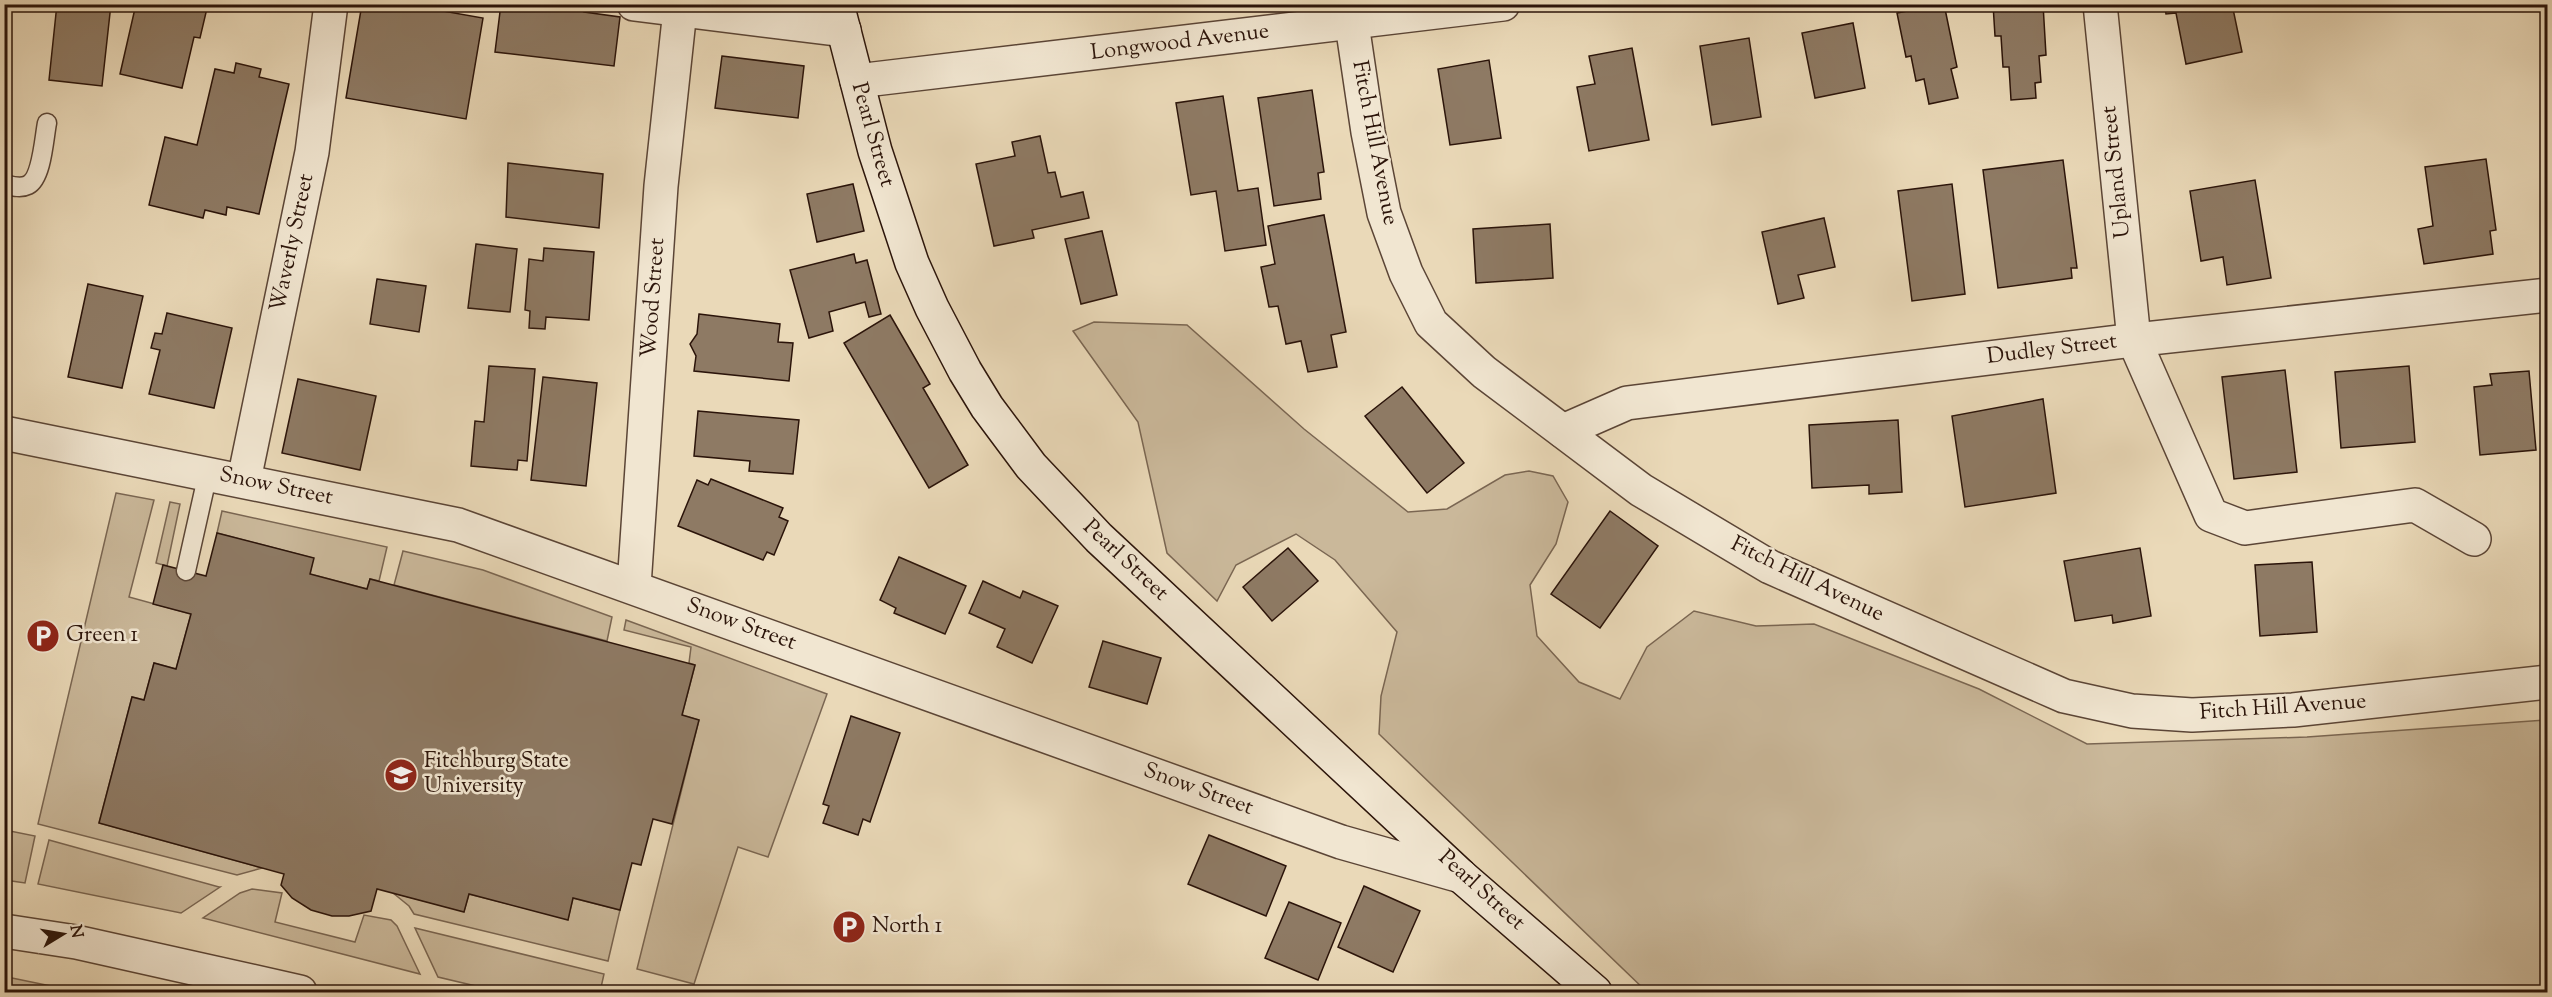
<svg xmlns="http://www.w3.org/2000/svg" width="2552" height="997" font-family="'Sorts Mill Goudy',serif">
<style>
.green{fill:#cab89a;stroke:#7a6652;stroke-width:1.5}
.building{fill:#8e7a64;stroke:#2b140a;stroke-width:1.5}
.lines{fill:none;stroke-linecap:round;stroke-linejoin:round}
.service-casing{stroke:#5b4536;stroke-width:21}
.minor-casing{stroke:#5b4536;stroke-width:36}
.tertiary-casing{stroke:#5b4536;stroke-width:36}
.secondary-casing{stroke:#2b140a;stroke-width:36}
.service{stroke:#f1e6d1;stroke-width:18}
.minor{stroke:#f1e6d1;stroke-width:33}
.tertiary{stroke:#f1e6d1;stroke-width:33}
.secondary{stroke:#f1e6d1;stroke-width:33}
.labels{text-anchor:middle;dominant-baseline:central;stroke-width:5;stroke-linejoin:round;paint-order:stroke}
.street-label{font-size:22px;fill:#2b140a;stroke:#f1e6d1}
.poi-label{font-size:22px;fill:#2b140a;stroke:#f1e6d1;text-anchor:start}
</style>
<rect width="100%" height="100%" fill="#ead9b8"/>
<filter id="stains"><feTurbulence type="fractalNoise" baseFrequency=".00333" numOctaves="4"/><feColorMatrix values="0 0 0 0 .2 0 0 0 0 .09 0 0 0 0 .02 0 0 0 .5 -.17"/></filter>
<radialGradient id="worn" r=".72"><stop offset=".6" stop-color="#630" stop-opacity="0"/><stop offset="1" stop-color="#630" stop-opacity=".3"/></radialGradient>
<!-- green -->
<g class="green">
<polygon points="1094,322 1187,325 1304,429 1408,512 1447,509 1505,475 1529,471 1553,476 1568,502 1556,544 1530,585 1537,636 1579,682 1620,699 1647,647 1694,611 1756,626 1814,624 1979,689 2087,744 2307,737 2547,720 2547,992 1647,992 1379,734 1381,696 1397,632 1335,560 1296,534 1236,565 1217,601 1167,553 1138,422 1073,331"/>
<polygon points="116,493 154,500 129,597 191,614 176,669 154,663 144,700 132,697 99,823 262,868 237,875 38,824"/>
<polygon points="170,502 180,504 167,566 156,563"/>
<polygon points="222,511 387,547 379,581 370,579 367,589 310,574 313,558 217,533"/>
<polygon points="403,551 483,570 612,617 607,641 394,585"/>
<polygon points="626,620 827,694 768,857 738,847 694,984 637,969 699,720 682,715 695,665 689,663 691,647 624,630"/>
<polygon points="5,830 35,836 25,883 5,880"/>
<polygon points="49,840 219,887 220,887 181,913 38,884"/>
<polygon points="252,889 282,893 275,922 355,942 364,915 391,920 397,926 420,974 203,918 240,893"/>
<polygon points="393,893 464,911 469,894 568,919 573,898 620,910 608,961 414,914 409,906"/>
<polygon points="415,928 604,974 600,992 501,992 438,977"/>
<polygon points="5,977 12,978 80,992 5,992"/>
</g>
<!-- building -->
<g class="building">
<polygon points="57,4 111,4 102,86 49,80"/>
<polygon points="136,4 208,4 200,38 194,37 182,88 120,74"/>
<polygon points="362,4 403,4 483,18 466,119 346,98"/>
<polygon points="501,4 537,4 563,9 574,6 584,12 620,17 614,66 495,52"/>
<polygon points="1944,4 1957,67 1951,69 1958,98 1929,104 1924,79 1916,81 1911,56 1906,57 1897,13"/>
<polygon points="1993,4 2043,4 2046,55 2039,56 2041,82 2035,83 2036,98 2011,100 2009,67 2003,67 2001,36 1995,36"/>
<polygon points="2164,4 2232,4 2242,52 2186,64 2176,13 2166,14"/>
<polygon points="1853,23 1865,88 1815,98 1802,33"/>
<polygon points="1749,38 1761,117 1712,125 1700,46"/>
<polygon points="1632,48 1649,140 1589,151 1577,87 1595,84 1589,56"/>
<polygon points="722,56 804,66 798,118 715,108"/>
<polygon points="1489,60 1501,138 1450,145 1438,69"/>
<polygon points="236,63 261,69 259,77 289,84 259,214 227,207 226,215 205,210 203,218 149,205 165,137 197,145 215,69 234,73"/>
<polygon points="1312,90 1324,172 1318,173 1321,199 1274,206 1258,98"/>
<polygon points="1223,96 1238,191 1258,188 1266,245 1225,251 1216,191 1191,195 1176,103"/>
<polygon points="1040,136 1048,173 1055,172 1061,197 1083,192 1089,218 1032,230 1034,238 994,246 976,164 1015,156 1012,142"/>
<polygon points="2486,159 2496,230 2490,231 2493,254 2424,264 2418,229 2433,226 2425,167"/>
<polygon points="2063,160 2077,268 2071,268 2072,278 1998,288 1983,170"/>
<polygon points="508,163 603,174 599,228 506,217"/>
<polygon points="2255,180 2271,278 2227,285 2223,257 2201,261 2190,191"/>
<polygon points="853,184 864,231 817,242 807,194"/>
<polygon points="1952,184 1965,294 1912,301 1898,191"/>
<polygon points="1324,215 1346,332 1331,335 1337,367 1308,372 1301,341 1286,344 1278,306 1269,307 1261,267 1275,264 1268,226"/>
<polygon points="1824,218 1835,267 1798,275 1804,298 1778,304 1762,232"/>
<polygon points="1550,224 1553,278 1476,283 1473,229"/>
<polygon points="1102,231 1117,295 1081,304 1065,239"/>
<polygon points="476,244 517,249 510,312 468,308"/>
<polygon points="544,248 594,252 589,320 546,317 545,329 529,328 530,311 525,310 529,259 543,261"/>
<polygon points="854,254 856,263 867,260 881,314 869,317 865,302 829,312 833,331 809,338 790,270"/>
<polygon points="377,279 426,286 419,332 370,324"/>
<polygon points="88,284 143,296 122,388 68,377"/>
<polygon points="167,313 232,328 214,408 149,394 160,350 151,348 155,333 162,334"/>
<polygon points="699,314 780,324 778,342 793,343 789,381 694,371 696,356 690,344 697,334"/>
<polygon points="890,315 930,384 923,388 968,465 929,488 844,343"/>
<polygon points="489,366 535,369 527,461 518,460 517,470 471,466 475,421 484,422"/>
<polygon points="2409,366 2415,442 2341,448 2335,372"/>
<polygon points="2285,370 2297,472 2234,479 2222,377"/>
<polygon points="2529,371 2536,450 2480,455 2474,387 2492,385 2490,374"/>
<polygon points="543,377 597,383 586,486 531,480"/>
<polygon points="298,379 376,396 360,470 282,453"/>
<polygon points="1402,387 1464,463 1427,493 1365,416"/>
<polygon points="2043,399 2056,493 1965,507 1952,416"/>
<polygon points="698,411 799,420 793,474 749,471 750,461 694,456"/>
<polygon points="1898,420 1902,492 1869,494 1869,485 1812,488 1809,425"/>
<polygon points="711,479 783,508 779,517 788,521 774,555 767,552 763,560 678,526 697,480 708,485"/>
<polygon points="1610,511 1658,546 1600,628 1551,594"/>
<polygon points="217,533 314,558 310,574 367,589 370,579 695,665 682,715 699,720 672,824 653,819 641,865 632,863 620,910 573,898 568,920 469,894 464,912 377,889 371,911 349,916 332,916 311,910 292,898 281,885 284,874 99,823 132,697 144,700 154,663 176,669 191,614 153,604 163,565 206,576"/>
<polygon points="1288,548 1318,581 1272,621 1243,587"/>
<polygon points="2140,548 2151,616 2113,623 2112,615 2075,621 2064,561"/>
<polygon points="899,557 966,586 945,634 894,613 896,608 880,600"/>
<polygon points="2312,562 2317,632 2260,636 2255,565"/>
<polygon points="983,581 1020,598 1023,591 1058,606 1032,663 997,647 1005,629 969,613"/>
<polygon points="1103,641 1161,658 1147,704 1089,687"/>
<polygon points="851,716 900,733 870,822 863,819 858,835 823,823 829,806 823,804"/>
<polygon points="1209,835 1286,866 1266,916 1188,884"/>
<polygon points="1364,886 1420,911 1393,972 1338,947"/>
<polygon points="1289,902 1341,923 1318,980 1265,958"/>
</g>
<g class="lines">
<!-- service casing -->
<g class="service-casing">
<g id="service">
<path d="M4,184C12,186 20,189 28,185C42,178 44,138 47,123"/>
<polyline points="186,571 208,473"/>
</g>
</g>
<!-- minor casing -->
<g class="minor-casing">
<g id="minor">
<polyline points="634,4 844,30"/>
<polyline points="2100,4 2134,340 2211,515 2245,528 2415,505 2474,539"/>
<polyline points="1352,24 1368,132 1384,213 1406,273 1431,323 1484,372 1641,490 1770,567 2064,696 2132,711 2192,715 2293,710 2548,682"/>
<polyline points="857,81 1503,4"/>
<polyline points="1563,431 1627,403 2134,340 2548,295"/>
<polyline points="4,433 458,525 1341,842 1461,876"/>
<polyline points="244,480 312,152 331,4"/>
<polyline points="634,586 661,186 680,10"/>
</g>
</g>
<!-- tertiary casing -->
<g class="tertiary-casing">
<polyline id="tertiary" points="4,931 76,942 300,992"/>
</g>
<!-- secondary casing -->
<g class="secondary-casing">
<polyline id="secondary" points="837,4 875,151 912,263 932,308 965,371 987,407 1031,466 1099,538 1461,876 1595,992"/>
</g>
<!-- service -->
<use href="#service" class="service"/>
<!-- minor -->
<use href="#minor" class="minor"/>
<!-- tertiary -->
<use href="#tertiary" class="tertiary"/>
<!-- secondary -->
<use href="#secondary" class="secondary"/>
</g>
<!-- icons -->
<defs>
<g id="parking-disc" transform="scale(1.725)"><circle r="9.5" fill="#8f2418" stroke="#f1e6d1"/><path d="M-3.5-5.5H1a3.5 3.5 0 0 1 0 7H-1V5.5H-3.5ZM-1-3.4V-.6H.8a1.4 1.4 0 0 0 0-2.8Z" fill="#fff"/></g>
<g id="university-disc" transform="scale(1.725)"><circle r="9.5" fill="#8f2418" stroke="#f1e6d1"/><path d="M0-5L7-2L0 1L-7-2ZM-4 1L0 2.5L4 1V4Q0 6-4 4Z" fill="#fff"/></g>
</defs>
<g fill-rule="evenodd">
<use href="#parking-disc" x="43" y="636"/>
<use href="#university-disc" x="401" y="775"/>
<use href="#parking-disc" x="849" y="927"/>
</g>
<g class="labels">
<!-- street labels -->
<g class="street-label">
<text transform="translate(1180 43) rotate(-7)">Longwood Avenue</text>
<text transform="translate(872 135) rotate(74)">Pearl Street</text>
<text transform="translate(1374 143) rotate(79)">Fitch Hill Avenue</text>
<text transform="translate(2117 172) rotate(-96)">Upland Street</text>
<text transform="translate(293 243) rotate(-78)">Waverly Street</text>
<text transform="translate(654 298) rotate(-86)">Wood Street</text>
<text transform="translate(2052 350) rotate(-7)">Dudley Street</text>
<text transform="translate(276 487) rotate(12)">Snow Street</text>
<text transform="translate(1125 561) rotate(43)">Pearl Street</text>
<text transform="translate(1807 580) rotate(26)">Fitch Hill Avenue</text>
<text transform="translate(741 625) rotate(20)">Snow Street</text>
<text transform="translate(2283 708) rotate(-4)">Fitch Hill Avenue</text>
<text transform="translate(1198 790) rotate(20)">Snow Street</text>
<text transform="translate(1481 891) rotate(42)">Pearl Street</text>
</g>
<!-- poi labels -->
<g class="poi-label">
<text x="66" y="636">Green 1</text>
<text x="424" y="762">Fitchburg State<tspan x="424" dy="25">University</tspan></text>
<text x="872" y="927">North 1</text>
</g>
</g>
<!-- margin -->
<rect width="2552" height="997" fill="none" stroke="#ead9b8" stroke-width="24"/>
<rect x="6" y="6" width="2540" height="985" fill="none" stroke="#2b140a" stroke-width="3"/>
<rect x="12" y="12" width="2528" height="973" fill="none" stroke="#2b140a" stroke-width="1.5"/>
<!-- north arrow -->
<g transform="translate(63 934) rotate(79)" stroke="#f1e6d1" stroke-width="4.5" paint-order="stroke">
<path d="M0-4.5L10 22L0 15L-10 22Z" fill="#2b140a"/>
<text y="-9" font-size="16" font-weight="bold" text-anchor="middle" fill="#2b140a">N</text>
</g>
<rect width="100%" height="100%" filter="url(#stains)"/>
<rect width="100%" height="100%" fill="url(#worn)"/>
</svg>
